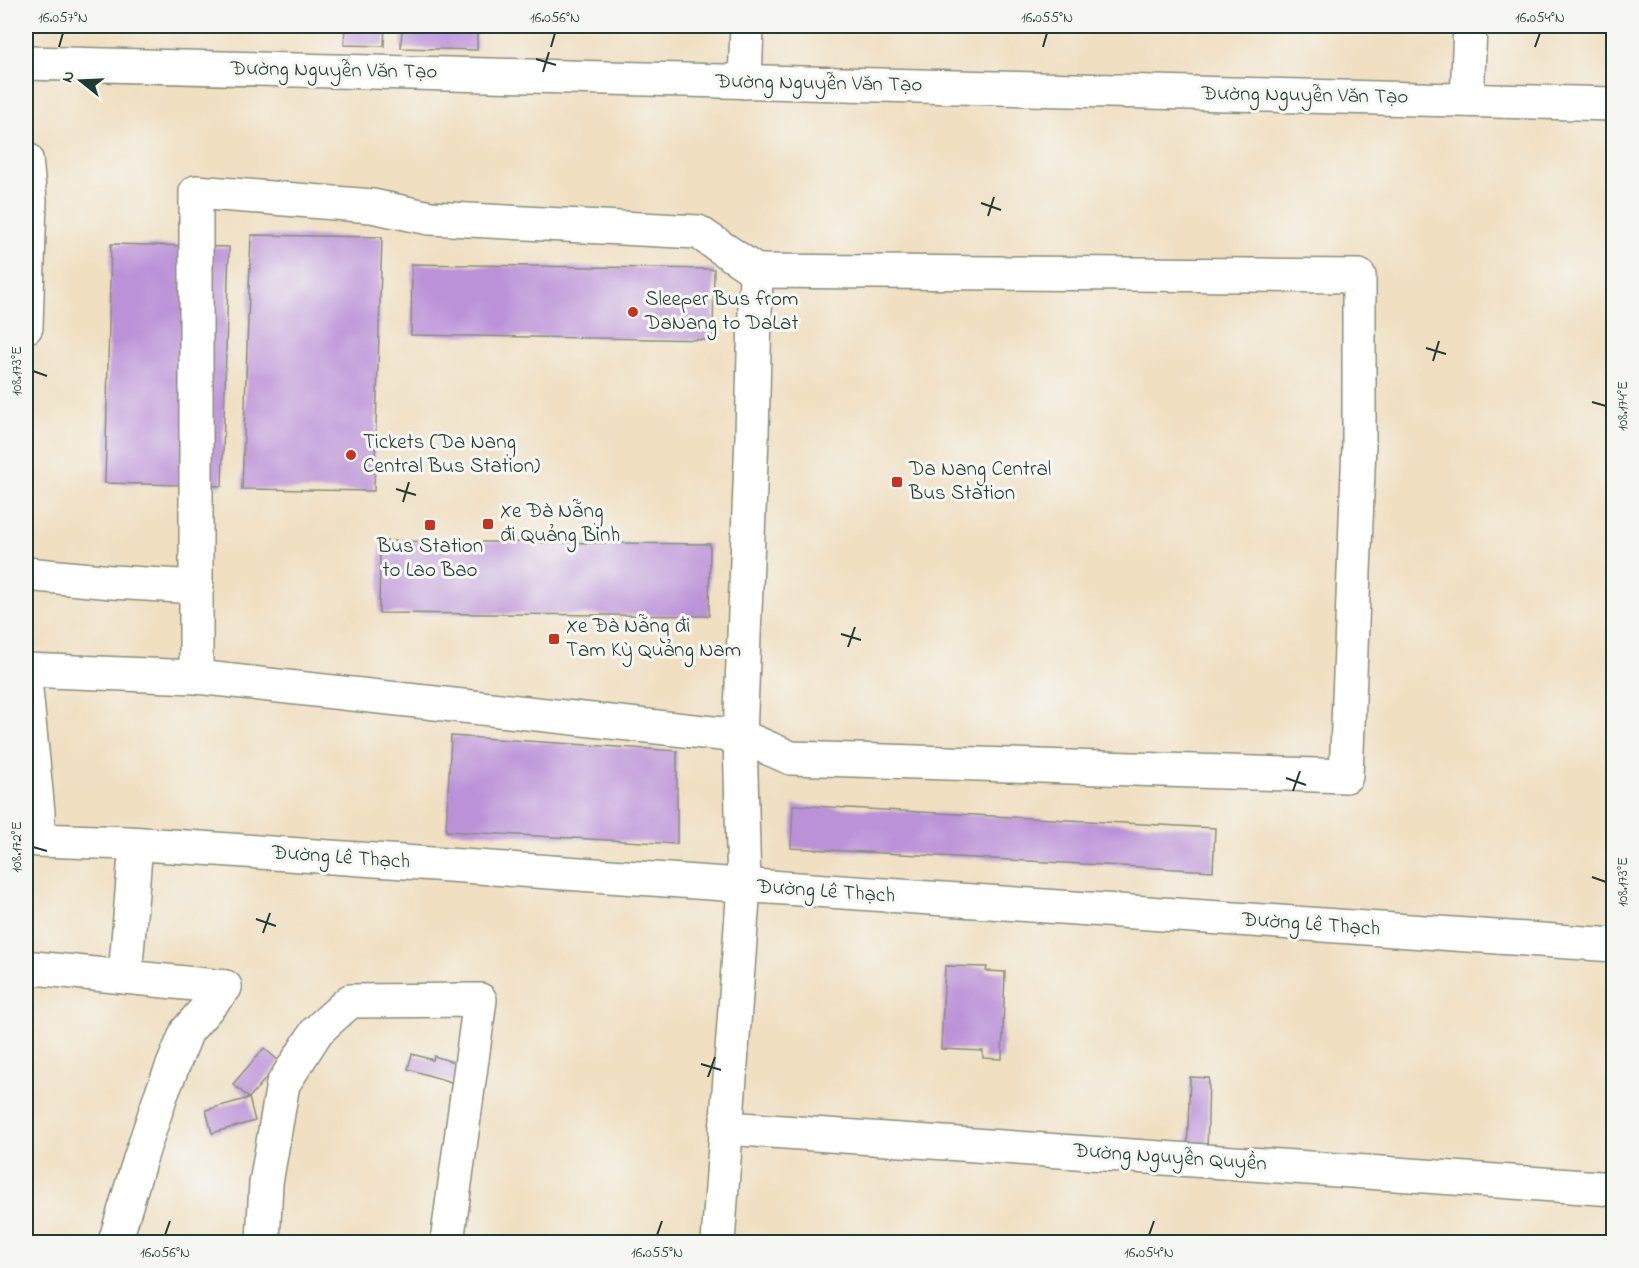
<svg xmlns="http://www.w3.org/2000/svg" width="1639" height="1268" font-family="'Indie Flower',sans-serif">
<style>
.building{fill:#bb92d8}
.lines{fill:none;stroke-linecap:round;stroke-linejoin:round}
.minor-casing{stroke:#888e7a;stroke-width:36}
.minor{stroke:#fff;stroke-width:33}
.ticks{fill:none;stroke:#1f3d34;stroke-width:2}
.poi-dot{fill:#c8321e;stroke:#f6f6f2;stroke-width:2}
.labels{text-anchor:middle;dominant-baseline:central;stroke-width:6;stroke-linejoin:round;paint-order:stroke}
.street-label{font-size:21px;fill:#1f3d34;stroke:#f6f6f2}
.poi-label{font-size:21px;fill:#1f3d34;stroke:#f6f6f2;text-anchor:start}
.neatline{fill:none;stroke:#1f3d34;stroke-width:2}
.ticks-label{font-size:15px;text-anchor:middle;fill:#1f3d34}
</style>
<rect width="100%" height="100%" fill="#f6f6f2"/>
<filter id="ink" filterUnits="userSpaceOnUse"><feTurbulence type="fractalNoise" baseFrequency=".0167" numOctaves="2"/><feDisplacementMap in="SourceGraphic" scale="12" xChannelSelector="R" yChannelSelector="G"/><feConvolveMatrix kernelMatrix="1 2 1 2 8 2 1 2 1" color-interpolation-filters="sRGB"/></filter>
<filter id="wash" filterUnits="userSpaceOnUse"><feTurbulence type="fractalNoise" baseFrequency=".008" numOctaves="4" result="noise"/><feDisplacementMap in="SourceGraphic" scale="24" xChannelSelector="R" yChannelSelector="G"/><feGaussianBlur stdDeviation="1.35" result="paint"/><feColorMatrix in="noise" values="0 0 0 0 0 0 0 0 0 0 0 0 0 0 0 0 0 1.4 0 .05"/><feComposite in="paint" operator="in"/></filter>
<g filter="url(#wash)">
<rect width="100%" height="100%" fill="#f0dfc1"/>
<g id="blocks">
<!-- building -->
<g class="building">
<polygon points="345,26 385,26 384,46 344,45"/>
<polygon points="402,26 477,26 477,50 401,48"/>
<polygon points="251,235 382,237 374,491 242,489"/>
<polygon points="111,244 229,247 222,486 105,483"/>
<polygon points="412,264 714,269 713,340 411,335"/>
<polygon points="380,541 710,544 709,616 379,613"/>
<polygon points="451,736 677,751 677,844 446,831"/>
<polygon points="793,805 1215,828 1213,871 791,848"/>
<polygon points="945,966 987,967 986,971 1005,972 1002,1059 983,1058 983,1051 941,1049"/>
<polygon points="264,1048 280,1062 249,1098 233,1084"/>
<polygon points="412,1054 433,1060 434,1056 466,1066 461,1085 408,1069"/>
<polygon points="1190,1077 1209,1078 1207,1153 1187,1152"/>
<polygon points="249,1098 255,1121 212,1133 206,1110"/>
</g>
</g>
</g>
<g filter="url(#ink)">
<use href="#blocks" fill-opacity="0" stroke="#888e7a" stroke-width="1.5"/>
<g class="lines">
<!-- minor casing -->
<g class="minor-casing">
<g id="minor">
<polyline points="26,63 1614,104"/>
<polyline points="745,82 747,26"/>
<polyline points="1467,100 1470,26"/>
<polyline points="26,159 30,200 26,327"/>
<polyline points="26,574 112,582 197,587"/>
<polyline points="26,670 196,677 740,736 752,436 756,271 698,232 430,218 372,206 196,192 196,677"/>
<polyline points="26,690 38,812 38,840 128,843 1614,945"/>
<polyline points="136,844 125,977 225,987"/>
<polyline points="34,968 125,977"/>
<polyline points="726,1128 1614,1189"/>
<polyline points="115,1242 139,1162 161,1095 187,1031 225,987"/>
<polyline points="263,1242 266,1183 283,1084 317,1031 350,1001 480,1000 447,1242"/>
<polyline points="718,1242 744,886 740,736 791,758 1346,776 1359,445 1359,276 756,271"/>
</g>
</g>
<!-- minor -->
<use href="#minor" class="minor"/>
</g>
</g>
<!-- ticks -->
<path class="ticks" d="M59,47L63,33M551,47L555,33M1043,47L1047,33M1535,47L1540,33M536,59L556,65M543,72L549,52M981,203L1001,210M988,216L994,197M1426,348L1446,354M1433,361L1439,341M33,371L47,376M1592,402L1606,406M396,489L416,495M403,502L409,482M841,634L861,640M848,647L855,627M1286,778L1306,785M1293,791L1300,771M33,847L47,851M1592,877L1606,882M256,919L276,926M263,933L270,913M701,1064L721,1070M708,1077L715,1057M165,1235L170,1221M657,1235L662,1221M1149,1235L1154,1221"/>
<!-- markers -->
<g class="poi-dot">
<circle cx="633" cy="312" r="6"/>
<circle cx="351" cy="455" r="6"/>
<rect x="891" y="476" width="12" height="12" rx="3"/>
<rect x="482" y="518" width="12" height="12" rx="3"/>
<rect x="424" y="519" width="12" height="12" rx="3"/>
<rect x="548" y="633" width="12" height="12" rx="3"/>
</g>
<g class="labels">
<!-- street labels -->
<g class="street-label">
<text transform="translate(334 71) rotate(1)">Đường Nguyễn Văn Tạo</text>
<text transform="translate(819 84) rotate(1)">Đường Nguyễn Văn Tạo</text>
<text transform="translate(1305 96) rotate(1)">Đường Nguyễn Văn Tạo</text>
<text transform="translate(341 858) rotate(4)">Đường Lê Thạch</text>
<text transform="translate(826 892) rotate(4)">Đường Lê Thạch</text>
<text transform="translate(1311 925) rotate(4)">Đường Lê Thạch</text>
<text transform="translate(1170 1158) rotate(4)">Đường Nguyễn Quyền</text>
</g>
<!-- poi labels -->
<g class="poi-label">
<text x="645" y="300">Sleeper Bus from<tspan x="645" dy="24">DaNang to DaLat</tspan></text>
<text x="363" y="443">Tickets (Da Nang<tspan x="363" dy="24">Central Bus Station)</tspan></text>
<text x="909" y="470">Da Nang Central<tspan x="909" dy="24">Bus Station</tspan></text>
<text x="500" y="512">Xe Đà Nẵng<tspan x="500" dy="24">đi Quảng Bình</tspan></text>
<text x="430" y="547" text-anchor="middle">Bus Station<tspan x="430" dy="24">to Lao Bao</tspan></text>
<text x="566" y="627">Xe Đà Nẵng đi<tspan x="566" dy="24">Tam Kỳ Quảng Nam</tspan></text>
</g>
</g>
<!-- margin -->
<rect width="1639" height="1268" fill="none" stroke="#f6f6f2" stroke-width="66"/>
<!-- north arrow -->
<g transform="translate(81 81) rotate(288)" stroke="#f6f6f2" stroke-width="4.5" paint-order="stroke">
<path d="M0-4.5L10 22L0 15L-10 22Z" fill="#1f3d34"/>
<text y="-9" font-size="16" font-weight="bold" text-anchor="middle" fill="#1f3d34">N</text>
</g>
<rect x="33" y="33" width="1573" height="1202" class="neatline"/>
<g class="ticks-label">
<text x="63" y="22">16.057°N</text>
<text x="555" y="22">16.056°N</text>
<text x="1047" y="22">16.055°N</text>
<text x="1540" y="22">16.054°N</text>
<text transform="translate(16 371) rotate(-90)" y="5">108.173°E</text>
<text transform="translate(1622 406) rotate(-90)" y="5">108.174°E</text>
<text transform="translate(16 847) rotate(-90)" y="5">108.172°E</text>
<text transform="translate(1622 882) rotate(-90)" y="5">108.173°E</text>
<text x="165" y="1257">16.056°N</text>
<text x="657" y="1257">16.055°N</text>
<text x="1149" y="1257">16.054°N</text>
</g>
</svg>
